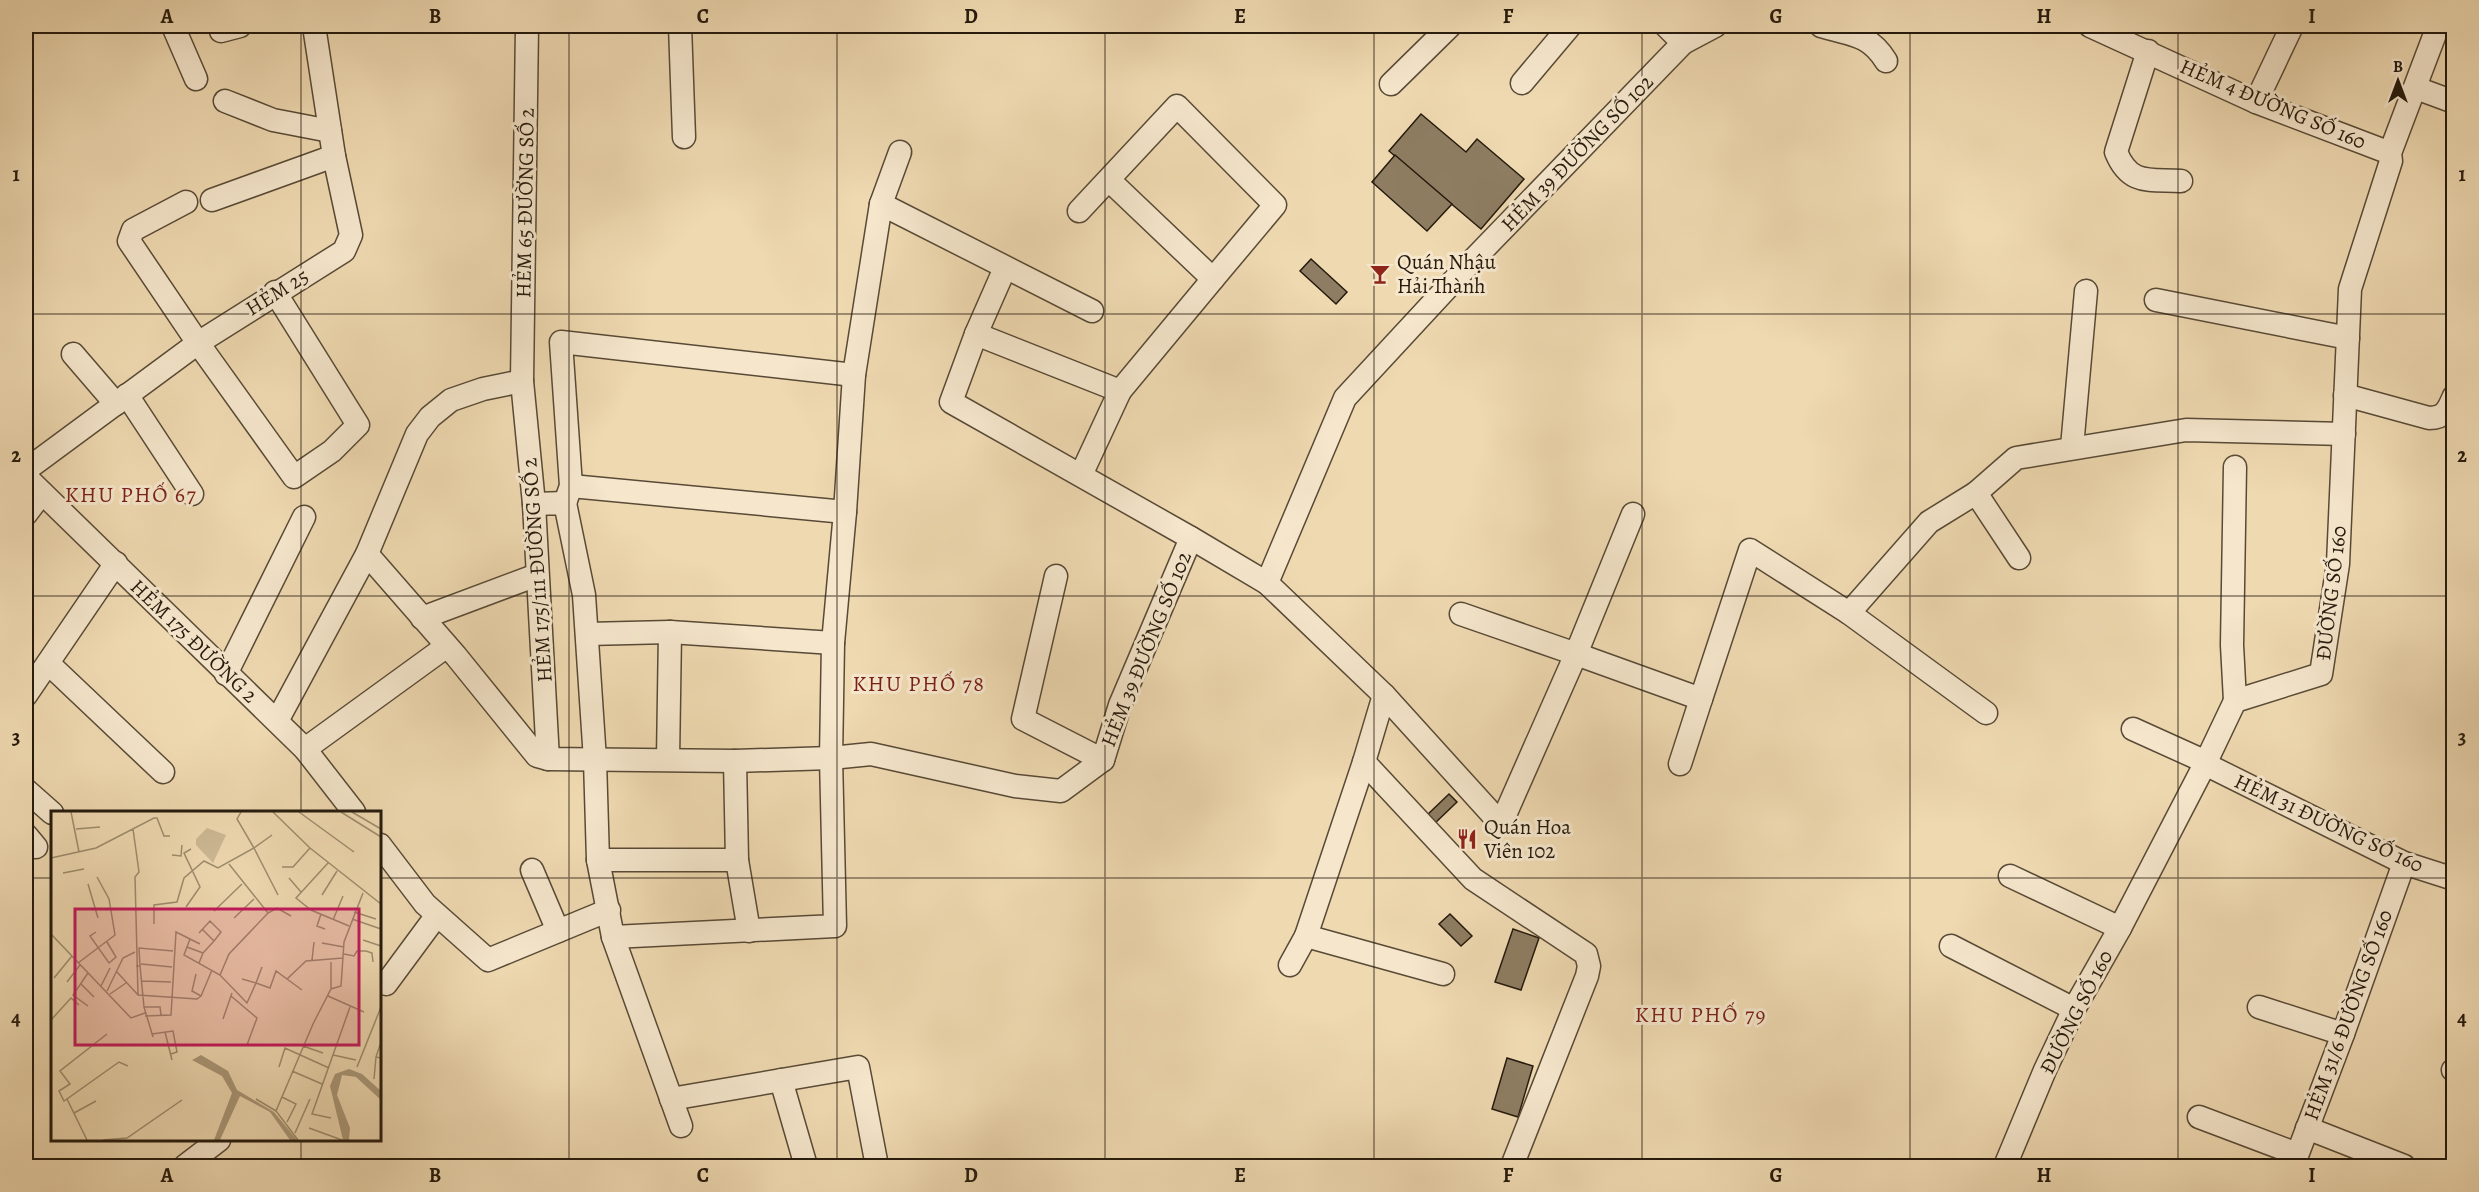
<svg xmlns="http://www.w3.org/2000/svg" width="2479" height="1192" font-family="Alegreya,serif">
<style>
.building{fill:#8e7d62;stroke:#251a0d;stroke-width:1.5}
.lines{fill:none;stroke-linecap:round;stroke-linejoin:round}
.minor-casing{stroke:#584a36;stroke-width:25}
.minor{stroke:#f5e6cc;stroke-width:22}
.grid{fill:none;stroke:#251a0d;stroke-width:1.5;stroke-opacity:0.55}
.labels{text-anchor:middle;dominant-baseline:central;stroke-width:6;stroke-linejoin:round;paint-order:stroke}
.street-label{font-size:21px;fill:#251a0d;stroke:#f5e6cc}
.poi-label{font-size:21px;fill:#251a0d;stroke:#f5e6cc;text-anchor:start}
.neighbourhood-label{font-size:22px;letter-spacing:1.5px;fill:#7a1f14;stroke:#f5e6cc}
.inset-road{fill:none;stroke:#9e8d6f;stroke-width:1.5}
.view{fill:#c2185b;fill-opacity:0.15;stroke:#c2185b;stroke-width:3}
.inset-edge{fill:none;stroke:#251a0d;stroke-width:3}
.neatline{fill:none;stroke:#251a0d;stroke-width:2}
.grid-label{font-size:20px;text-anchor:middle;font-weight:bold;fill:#251a0d}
</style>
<rect width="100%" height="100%" fill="#efd9b1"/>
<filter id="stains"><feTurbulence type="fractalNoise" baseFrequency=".00333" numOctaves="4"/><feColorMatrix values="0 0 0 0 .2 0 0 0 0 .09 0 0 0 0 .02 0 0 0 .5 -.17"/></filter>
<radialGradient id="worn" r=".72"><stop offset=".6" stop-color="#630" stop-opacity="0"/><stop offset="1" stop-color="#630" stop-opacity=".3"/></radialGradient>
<!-- building -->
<g class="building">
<polygon points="1421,114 1466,152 1477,139 1524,179 1481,229 1389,151"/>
<polygon points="1395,155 1452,204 1427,231 1372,182"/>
<polygon points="1311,259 1347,292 1336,304 1300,271"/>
<polygon points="1449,794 1457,802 1433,825 1425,817"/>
<polygon points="1450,914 1472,936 1461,946 1439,924"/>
<polygon points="1513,929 1539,938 1521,990 1495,982"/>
<polygon points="1507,1058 1533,1066 1518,1117 1492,1109"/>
</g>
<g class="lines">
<!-- minor casing -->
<g class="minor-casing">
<g id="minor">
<polyline points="173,26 196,79"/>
<polyline points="527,26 522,381 534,504 548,759"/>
<polyline points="680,26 684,137"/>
<path d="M1821,26C1850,35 1869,33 1886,61"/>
<polyline points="2090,26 2256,102 2390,153"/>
<polyline points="221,31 240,26"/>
<polyline points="1683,43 1715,26"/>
<path d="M2148,51L2116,152C2130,186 2149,179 2181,181"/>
<polyline points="1522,83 1570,26"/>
<polyline points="1391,84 1450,26"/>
<polyline points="2416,88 2454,102"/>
<polyline points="225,101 273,120 330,131"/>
<polyline points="2256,102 2292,26"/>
<polyline points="1109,180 1213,279 1120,391"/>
<polyline points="212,200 334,156"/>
<polyline points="186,202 133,230 129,241 198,343 294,477 332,451 358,425 275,292"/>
<polyline points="881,204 900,152"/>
<polyline points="1079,211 1177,106 1275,205 1213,279"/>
<polyline points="1005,268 976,334 1120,391 1081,475"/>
<polyline points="2156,300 2348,338"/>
<polyline points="976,334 951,402 1191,538 1267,583 1384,695 1501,824 1576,654 1701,699 1750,550 1849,613 1929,522 1976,493 2016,458 2186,430 2344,434"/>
<polyline points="73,354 116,404"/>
<polyline points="127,395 192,494"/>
<path d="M2345,395L2429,418C2445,418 2448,410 2454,396"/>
<polyline points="2072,447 2086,291"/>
<polyline points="2235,467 2232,645 2235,701"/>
<polyline points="26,470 198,343 344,251 351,235 334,156 314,26"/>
<polyline points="26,477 305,749 354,812"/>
<polyline points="571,486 845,512"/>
<polyline points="1976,493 2019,558"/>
<polyline points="565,503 571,486 561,342 854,375"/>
<polyline points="534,504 565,503 584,595 595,760 598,860 613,937 681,1126"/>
<polyline points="26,514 42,493"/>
<polyline points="367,554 456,656 537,756 548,759 735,761 831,758 871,754 1015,786 1061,791 1103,760"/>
<polyline points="1056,576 1023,719 1103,760 1120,705 1191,538"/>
<polyline points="1267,583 1345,398 1471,262 1683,43 1666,26"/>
<polyline points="1849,613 1986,713"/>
<polyline points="1461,614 1576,654 1633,514"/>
<polyline points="422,618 537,575"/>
<polyline points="587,634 670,632 833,643"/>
<polyline points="49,664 163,772"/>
<polyline points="226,674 304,517"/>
<polyline points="26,695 116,563"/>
<polyline points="277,721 367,554 417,434 430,417 451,400 483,389 522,381"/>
<polyline points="2133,729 2206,762"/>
<polyline points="305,749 447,646"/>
<polyline points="668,759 670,632"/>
<polyline points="735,761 737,860"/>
<polyline points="1364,762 1473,879 1586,954 1589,966 1587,976 1512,1166"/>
<polyline points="1680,764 1701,699"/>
<polyline points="2205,764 2404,863 2454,879"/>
<polyline points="26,790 52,813"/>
<polyline points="26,835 36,847"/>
<polyline points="380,845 425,904 488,960 609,910"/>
<polyline points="598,860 737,860 749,931"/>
<polyline points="532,870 558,931"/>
<polyline points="2010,876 2120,928"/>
<polyline points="1306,936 1443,974"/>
<polyline points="613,937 835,926 831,758 833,643 845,512 854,375 881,204 1092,311"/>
<polyline points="1951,946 2074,1009"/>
<polyline points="1290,965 1306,936 1364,762 1384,695"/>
<polyline points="386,984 437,915"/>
<polyline points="2259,1007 2343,1034"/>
<polyline points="2453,1070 2454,1070"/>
<polyline points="781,1080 806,1166"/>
<polyline points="671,1099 858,1067 877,1166"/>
<polyline points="2199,1117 2297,1154"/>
<polyline points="2307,1128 2404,1166"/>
<polyline points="185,1166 219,1140"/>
<polyline points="2005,1166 2045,1070 2074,1009 2120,928 2205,764 2235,701 2321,674 2338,564 2350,289 2391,161 2390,153 2438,26"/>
<polyline points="2293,1166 2343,1034 2404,863"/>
</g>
</g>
<!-- minor -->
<use href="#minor" class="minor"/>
</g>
<!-- grid -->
<path class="grid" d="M301,26V812M569,26V1166M837,26V1166M1105,26V1166M1374,26V1166M1642,26V1166M1910,26V1166M2178,26V1166M26,314H2454M26,596H2454M26,878H52M380,878H2454M301,1140V1166"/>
<!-- icons -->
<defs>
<g id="bar-bare" transform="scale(1.62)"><path d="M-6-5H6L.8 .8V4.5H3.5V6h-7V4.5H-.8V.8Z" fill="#8f2418" stroke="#f5e6cc" stroke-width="2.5" paint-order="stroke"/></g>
<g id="restaurant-bare" transform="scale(1.62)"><path d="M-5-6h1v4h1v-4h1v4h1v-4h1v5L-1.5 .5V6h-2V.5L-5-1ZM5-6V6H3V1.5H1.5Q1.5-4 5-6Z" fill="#8f2418" stroke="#f5e6cc" stroke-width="2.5" paint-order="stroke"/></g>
</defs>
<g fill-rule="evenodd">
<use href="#bar-bare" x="1380" y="274"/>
<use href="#restaurant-bare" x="1467" y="839"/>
</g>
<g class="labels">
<!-- street labels -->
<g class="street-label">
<text transform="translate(2273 104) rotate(23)">HẺM 4 ĐƯỜNG SỐ 160</text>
<text transform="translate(1577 153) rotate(-46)">HẺM 39 ĐƯỜNG SỐ 102</text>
<text transform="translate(525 203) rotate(-89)">HẺM 65 ĐƯỜNG SỐ 2</text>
<text transform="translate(277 292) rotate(-32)">HẺM 25</text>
<text transform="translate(537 570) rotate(-94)">HẺM 175/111 ĐƯỜNG SỐ 2</text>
<text transform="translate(2331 593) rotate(-83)">ĐƯỜNG SỐ 160</text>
<text transform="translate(194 641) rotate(44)">HẺM 175 ĐƯỜNG 2</text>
<text transform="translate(1146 649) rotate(-68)">HẺM 39 ĐƯỜNG SỐ 102</text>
<text transform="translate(2329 823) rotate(25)">HẺM 31 ĐƯỜNG SỐ 160</text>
<text transform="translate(2076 1012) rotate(-63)">ĐƯỜNG SỐ 160</text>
<text transform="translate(2348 1015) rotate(-70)">HẺM 31/6 ĐƯỜNG SỐ 160</text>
</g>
<!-- poi labels -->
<g class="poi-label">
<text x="1397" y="262">Quán Nhậu<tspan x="1397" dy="24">Hải Thành</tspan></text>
<text x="1484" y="827">Quán Hoa<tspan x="1484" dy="24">Viên 102</tspan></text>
</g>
<!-- neighbourhood labels -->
<g class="neighbourhood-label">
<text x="131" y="495">KHU PHỐ 67</text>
<text x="919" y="684">KHU PHỐ 78</text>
<text x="1701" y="1015">KHU PHỐ 79</text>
</g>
</g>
<!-- overview -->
<g transform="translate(51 811)">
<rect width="330" height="330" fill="#efd9b1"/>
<path d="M156,17L175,24L162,52L145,34V28Z" fill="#cdb995"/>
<path d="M150,244L177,260L186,279L223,301L246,329H239L219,301L189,285L169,329H163L181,282L171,265L141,249ZM298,258L311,263L330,280V289L305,266L291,264L286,284L299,317L298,329H292L279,275L284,263Z" fill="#aa9879"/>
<path class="inset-road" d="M20,1L28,41M222,1L259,37L330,93M248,1L303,41M290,1L330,26M301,1L330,18M25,18L49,16M82,18L88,61L84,66L87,184M221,24L203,37L227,84M121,44L130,45L131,34M0,47L45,37L103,7H106L113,25H119M277,52L245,87L260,99L298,115M231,56H242L259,37M12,62L33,58M238,67L250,81M37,73L47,107M271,84L286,60M135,96L149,76L133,42L140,38M163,100L191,73M303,101L325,108M217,102L226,97L240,105M270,103L266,115L274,118M183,107L203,88M301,108L330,118M282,109L292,85M103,113V94L126,91L133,67L153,50L167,57L203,37L186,8L190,1M151,118L163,130L152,142M45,121L39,125L58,152L65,146L56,131M148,122L159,110L170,121L163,130M0,123L80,207L94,202M139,128L136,136L152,142L148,152M312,129L330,135M271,132L293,136M136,136L133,144L169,164L196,192L205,172L219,177L225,160L236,168L255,150L292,147M293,143L303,145L306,140H315L321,142L322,151M261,149L263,131M280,151V178M27,152L64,124L58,88L46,66M90,153L121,156M85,155H89L93,196L102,226M89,155L88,137L122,140M66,161L87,184L146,188L150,185M145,163L141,180L150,185L161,159M169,164L178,143L217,102L178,53M3,167L21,145M191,168L205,172L211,156M236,168L251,179M91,170L120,171M16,171L29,154M30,173L43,186M50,175L59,157M56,180L72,147L84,141M59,183L75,172M180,185L206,207L196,234M277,185L313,201M37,195L22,184L37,162M93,196H109L110,204M94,205L120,204L125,121L149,133M172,208L181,182M0,209L20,187L28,194M114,221L121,249M101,223L122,220L126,241L120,243M330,231L325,246L330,247M252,235L272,242M282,244L305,249M228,256L234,237L278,257M306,256L330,196M241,260L271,273M323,268L325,246M231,286L245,293L236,311M16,288L13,290L8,280L19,273L9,260L56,223M205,288L225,300M23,302L45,290M280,307L261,303L299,196M258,317L291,329M244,322L259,288M36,329L16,288L68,251L77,255M52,329L76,327L131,289M247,329L225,300L262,213L280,178L290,175L293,131L312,82"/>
<path class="view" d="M24,98H308V234H24Z"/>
<rect width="330" height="330" class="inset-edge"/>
</g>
<!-- margin -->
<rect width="2479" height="1192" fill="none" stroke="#efd9b1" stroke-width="66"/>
<!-- north arrow -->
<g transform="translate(2398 81)" stroke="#f5e6cc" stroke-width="4.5" paint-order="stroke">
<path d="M0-4.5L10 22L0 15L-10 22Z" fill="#251a0d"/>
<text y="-9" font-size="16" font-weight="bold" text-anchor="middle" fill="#251a0d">B</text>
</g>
<rect x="33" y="33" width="2413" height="1126" class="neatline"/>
<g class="grid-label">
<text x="167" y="23">A</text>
<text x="435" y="23">B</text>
<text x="703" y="23">C</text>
<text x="971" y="23">D</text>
<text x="1240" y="23">E</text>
<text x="1508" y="23">F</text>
<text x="1776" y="23">G</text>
<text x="2044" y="23">H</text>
<text x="2312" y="23">I</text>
<text x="16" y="181">1</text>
<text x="2462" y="181">1</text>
<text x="16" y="462">2</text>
<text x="2462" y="462">2</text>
<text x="16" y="744">3</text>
<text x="2462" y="744">3</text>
<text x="16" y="1025">4</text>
<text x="2462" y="1025">4</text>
<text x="167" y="1182">A</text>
<text x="435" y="1182">B</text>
<text x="703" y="1182">C</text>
<text x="971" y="1182">D</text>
<text x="1240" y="1182">E</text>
<text x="1508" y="1182">F</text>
<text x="1776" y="1182">G</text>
<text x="2044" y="1182">H</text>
<text x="2312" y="1182">I</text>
</g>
<rect width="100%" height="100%" filter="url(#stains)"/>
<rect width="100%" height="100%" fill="url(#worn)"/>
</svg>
